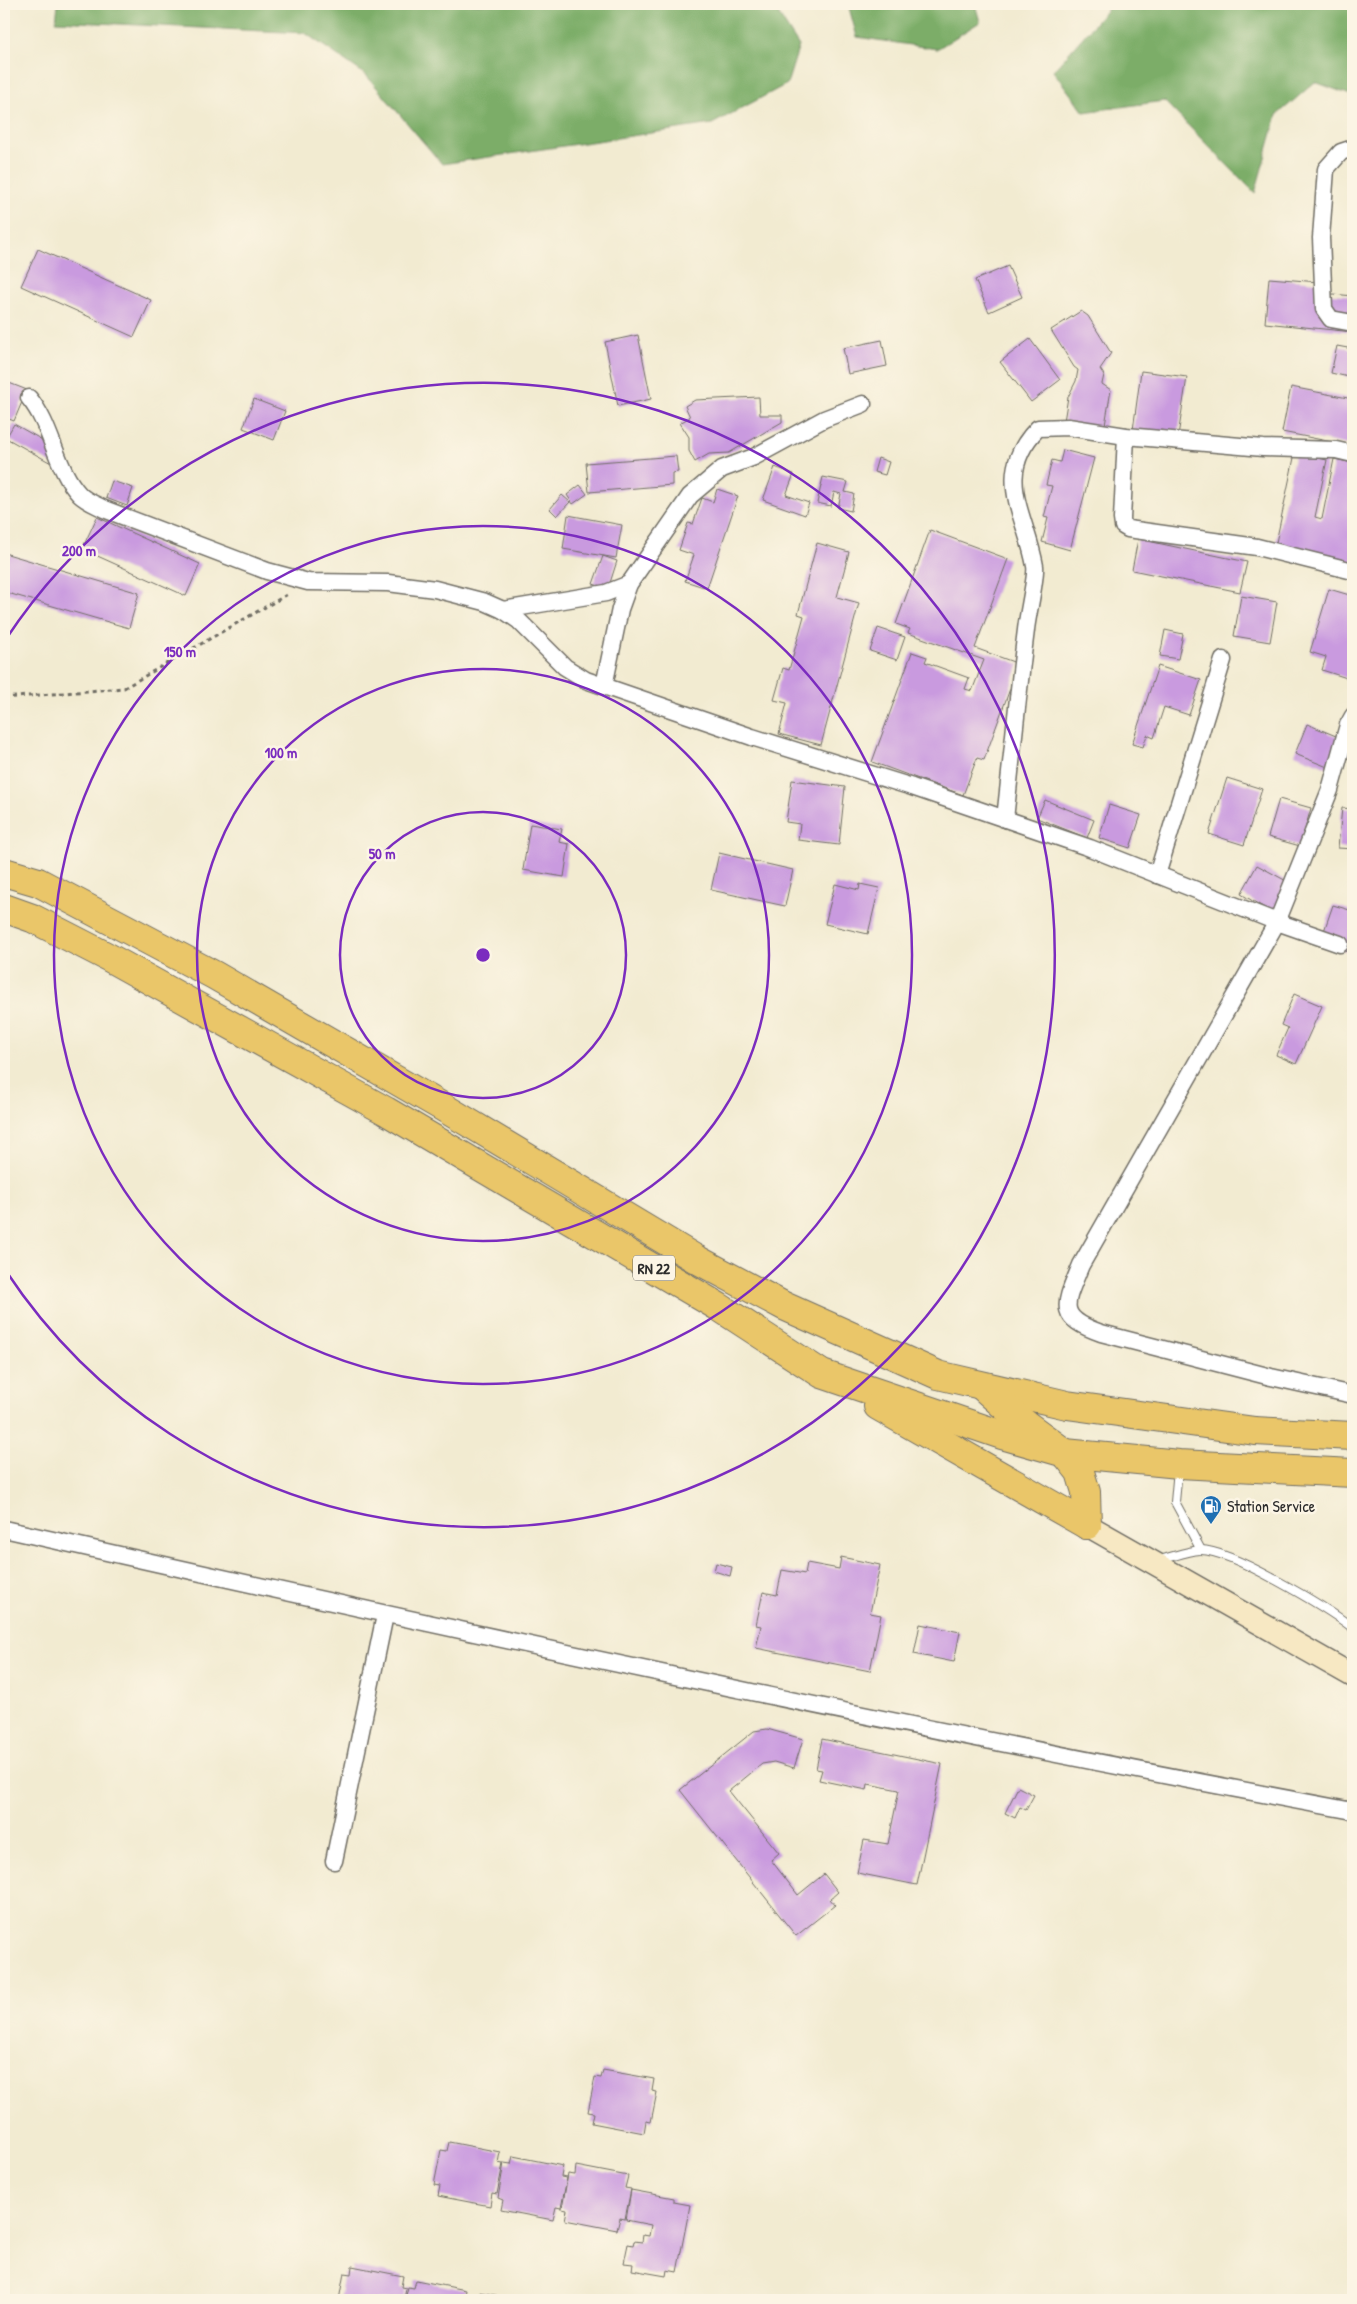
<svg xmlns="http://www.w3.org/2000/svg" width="1357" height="2304" font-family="'Patrick Hand',sans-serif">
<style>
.forest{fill:#7bad68;stroke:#536c4a}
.building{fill:#c99adf}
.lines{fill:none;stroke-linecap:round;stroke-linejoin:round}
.lane-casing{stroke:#716e65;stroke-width:10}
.street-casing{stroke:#716e65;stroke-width:19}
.secondary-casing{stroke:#716e65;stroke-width:25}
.highway-casing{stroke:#716e65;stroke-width:30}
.path{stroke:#716e65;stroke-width:3;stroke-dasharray:4 4;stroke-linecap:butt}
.lane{stroke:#fff;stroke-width:8}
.street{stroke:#fff;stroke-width:16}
.secondary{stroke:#f7e8c3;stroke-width:22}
.highway{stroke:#eac669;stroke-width:28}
.ring{fill:none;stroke:#7b2cbf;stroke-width:2.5}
.labels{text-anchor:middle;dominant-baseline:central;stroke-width:5;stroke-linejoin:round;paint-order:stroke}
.shield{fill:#fcf5e5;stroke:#6a6863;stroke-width:1}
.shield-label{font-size:15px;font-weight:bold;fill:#2b2b2b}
.poi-label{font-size:16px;fill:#2b2b2b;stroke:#fcf5e5;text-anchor:start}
.centre{fill:#7b2cbf;stroke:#fcf5e5;stroke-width:2.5}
.ring-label{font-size:15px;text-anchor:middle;font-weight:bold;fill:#7b2cbf;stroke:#fcf5e5;stroke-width:5;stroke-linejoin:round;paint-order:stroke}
</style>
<rect width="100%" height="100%" fill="#fcf5e5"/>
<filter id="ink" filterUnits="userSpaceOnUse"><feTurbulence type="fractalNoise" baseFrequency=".02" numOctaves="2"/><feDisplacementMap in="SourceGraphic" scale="10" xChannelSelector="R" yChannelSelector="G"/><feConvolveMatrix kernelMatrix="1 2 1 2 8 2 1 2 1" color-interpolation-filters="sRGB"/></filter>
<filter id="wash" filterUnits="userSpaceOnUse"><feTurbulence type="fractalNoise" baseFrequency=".0096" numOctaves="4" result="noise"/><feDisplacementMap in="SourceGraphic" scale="20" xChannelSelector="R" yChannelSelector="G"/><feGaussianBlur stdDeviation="1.12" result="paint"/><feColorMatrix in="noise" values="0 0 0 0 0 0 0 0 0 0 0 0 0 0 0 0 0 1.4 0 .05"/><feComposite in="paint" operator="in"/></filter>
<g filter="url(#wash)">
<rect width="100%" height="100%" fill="#f2ebd1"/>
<!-- forest -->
<g class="forest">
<polygon points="58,4 772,4 799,46 787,84 712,124 442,164 366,75 305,33 56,21"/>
<polygon points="848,4 975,4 980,22 937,49 857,37"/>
<polygon points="1112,4 1353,4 1353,96 1315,82 1277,115 1255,193 1164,101 1084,112 1053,71"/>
</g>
<g id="blocks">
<!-- building -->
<g class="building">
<polygon points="38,249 151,300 134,337 21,286"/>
<polygon points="1008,266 1022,297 989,312 975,280"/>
<polygon points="1269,278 1319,282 1323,293 1353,296 1353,332 1265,323"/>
<polygon points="1081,311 1088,316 1111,353 1100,369 1104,375 1102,384 1111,390 1104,431 1064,421 1068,397 1076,381 1078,370 1074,367 1051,330"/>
<polygon points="638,335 651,399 618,406 605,342"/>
<polygon points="1030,339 1060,380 1031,402 1000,362"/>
<polygon points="882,340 887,366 848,374 843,348"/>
<polygon points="1337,346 1353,349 1353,378 1331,373"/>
<polygon points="1141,371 1187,377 1178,436 1133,430"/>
<polygon points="4,381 27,390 14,421 4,417"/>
<polygon points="1291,387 1353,399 1353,446 1282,432"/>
<polygon points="759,397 760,415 782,415 782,422 729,453 709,454 695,462 689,451 689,437 680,423 690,417 685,406 695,400"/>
<polygon points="254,399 285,411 274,440 243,428"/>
<polygon points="14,424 60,450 53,464 6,438"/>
<polygon points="1063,450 1094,458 1070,550 1042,542 1048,518 1044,517 1052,486 1046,485 1052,460 1060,462"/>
<polygon points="1295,453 1327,460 1315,517 1322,519 1334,459 1353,463 1353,563 1275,547"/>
<polygon points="676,456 678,472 672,473 672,485 589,492 586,463"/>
<polygon points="878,458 889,462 885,475 874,472"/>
<polygon points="775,467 794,474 786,495 809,503 805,515 763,500"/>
<polygon points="823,477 848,482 845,492 854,494 851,511 838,508 841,494 834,492 831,506 817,503"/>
<polygon points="112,481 133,488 127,506 106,498"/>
<polygon points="580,485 587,494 573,504 567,495"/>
<polygon points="717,489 738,496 707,588 685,581 694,555 679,550 688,523 693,524 702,498 713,502"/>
<polygon points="562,495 570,502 557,516 550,509"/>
<polygon points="568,515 622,525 616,558 563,549"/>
<polygon points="97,517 200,564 186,596 82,549"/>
<polygon points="930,530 1008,559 975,648 1019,664 984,760 977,758 963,795 872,762 912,652 927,657 925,662 969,678 965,689 972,691 984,660 908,633 910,629 896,624"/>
<polygon points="1138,539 1247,562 1240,592 1132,570"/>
<polygon points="817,543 849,552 837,597 859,603 821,745 779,734 787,703 774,700 783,668 789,670 804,616 798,614"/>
<polygon points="4,553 139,593 129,628 4,592"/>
<polygon points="603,556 617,561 608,589 593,584"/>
<polygon points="1329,589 1353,596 1353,680 1322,670 1326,657 1310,652"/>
<polygon points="1241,596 1277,602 1270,642 1234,636"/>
<polygon points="878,628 905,637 897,660 870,651"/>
<polygon points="1165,630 1183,634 1178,659 1160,656"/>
<polygon points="1158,666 1201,680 1189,715 1164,707 1154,738 1147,735 1143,747 1132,744"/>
<polygon points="1307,724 1348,741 1335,770 1295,754"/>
<polygon points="1227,778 1262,789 1244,845 1209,834"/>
<polygon points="792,780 845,787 839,845 798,840 800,824 786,822"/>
<polygon points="1279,799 1311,808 1300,846 1268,837"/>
<polygon points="1045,800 1094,820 1087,838 1037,818"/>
<polygon points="1109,805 1141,815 1130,848 1099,838"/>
<polygon points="1342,808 1353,809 1353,849 1338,848"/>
<polygon points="530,824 562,829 559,842 569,844 564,877 523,870"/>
<polygon points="719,853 793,870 785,906 711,890"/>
<polygon points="1257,865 1292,884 1275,914 1241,894"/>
<polygon points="835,884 859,890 860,884 879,888 868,934 825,924"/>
<polygon points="1333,905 1353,911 1353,954 1343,950 1324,931"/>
<polygon points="1294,994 1322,1006 1296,1064 1276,1055 1288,1028 1281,1025"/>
<polygon points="841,1557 880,1565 870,1613 881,1615 870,1671 756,1648 761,1626 756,1625 763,1592 777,1595 782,1570 805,1574 807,1563 839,1569"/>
<polygon points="716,1563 732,1567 730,1576 714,1571"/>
<polygon points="920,1624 960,1632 954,1662 914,1654"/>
<polygon points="767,1729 803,1739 794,1768 774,1762 762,1764 729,1791 779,1853 771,1860 798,1895 824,1874 838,1892 830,1899 835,1905 796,1936 680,1790 754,1731"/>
<polygon points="822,1739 942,1764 917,1885 857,1873 864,1840 888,1844 899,1790 868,1784 867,1790 819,1780 822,1770 816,1769"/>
<polygon points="1018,1787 1034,1795 1026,1810 1020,1807 1015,1818 1005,1813"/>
<polygon points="603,2070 654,2079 652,2091 657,2092 651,2122 646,2121 644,2133 592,2123 594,2113 588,2112 595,2077 601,2078"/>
<polygon points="449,2142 500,2152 498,2163 503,2164 497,2194 492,2193 490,2206 438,2196 440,2186 434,2185 441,2150 447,2151"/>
<polygon points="513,2156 563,2166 561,2177 567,2178 561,2208 556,2207 553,2220 501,2210 503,2200 498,2198 504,2163 511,2164"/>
<polygon points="576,2166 628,2176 625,2188 631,2189 625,2219 620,2218 617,2230 565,2220 567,2210 562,2209 568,2174 575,2175"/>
<polygon points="631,2190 674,2198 674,2202 690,2205 677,2272 667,2270 666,2276 632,2270 633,2264 624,2263 628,2244 633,2245 634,2241 642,2242 643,2235 649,2236 651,2225 626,2220"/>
<polygon points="352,2266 403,2276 401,2287 406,2288 404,2300 339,2300 344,2273 351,2274"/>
<polygon points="416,2280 466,2290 464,2300 405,2300 408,2287 414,2288"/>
<polygon points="479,2292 516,2299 516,2300 477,2300"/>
</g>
</g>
</g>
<g filter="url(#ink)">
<use href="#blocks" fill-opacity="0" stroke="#716e65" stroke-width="1"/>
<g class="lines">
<!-- lane casing -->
<g class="lane-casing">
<g id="lane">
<polyline points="1178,1469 1175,1502 1201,1550"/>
<path d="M1159,1560C1172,1557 1187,1551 1200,1550C1230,1549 1327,1608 1353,1628"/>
</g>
</g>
<!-- street casing -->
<g class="street-casing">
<g id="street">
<polyline points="1353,148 1341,152 1326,169 1321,238 1324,309 1331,319 1353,323"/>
<path d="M29,398C53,427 55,469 80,495C86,501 97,505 104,509L267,571L308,582L388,583L435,589L485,602L503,610L519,621L565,667L586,680L752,737L912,787L1090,848L1277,922L1340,944"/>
<polyline points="1126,436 1122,519 1123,526 1128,529 1257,547 1353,571"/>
<polyline points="503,610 606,593 629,584"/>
<polyline points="604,686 620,609 629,584 690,496 722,469 754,457 824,419 863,404"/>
<path d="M1353,716L1348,725L1330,790L1277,922L1081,1265C1065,1304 1055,1317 1101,1333L1271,1377L1353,1395"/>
<path d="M1005,819C1012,756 1018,693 1026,630C1027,617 1037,575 1035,566C1026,514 992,475 1038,428L1068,427L1126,436L1263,448L1336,450L1353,454"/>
<polyline points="1157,875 1223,660"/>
<path d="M4,1529C452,1630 901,1727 1353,1811"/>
<polyline points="334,1861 385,1615"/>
</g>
</g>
<!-- secondary casing -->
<g class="secondary-casing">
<polyline id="secondary" points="1087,1525 1353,1676"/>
</g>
<!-- highway casing -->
<g class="highway-casing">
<g id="highway">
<polyline points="4,872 38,882 214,975 441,1106 696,1259 784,1306 938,1375 1067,1405 1255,1431 1353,1436"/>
<polyline points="4,908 32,918 108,957 386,1111 719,1307 822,1374 1002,1435 1065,1453 1179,1464 1353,1473"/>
<polyline points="983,1387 1020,1420 1065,1453 1080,1472 1086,1492 1087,1525"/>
<polyline points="878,1406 1087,1525"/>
</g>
</g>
<!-- path -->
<polyline class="path" points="4,698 124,688 288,594"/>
<!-- lane -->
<use href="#lane" class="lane"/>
<!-- street -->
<use href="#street" class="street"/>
<!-- secondary -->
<use href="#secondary" class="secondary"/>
<!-- highway -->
<use href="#highway" class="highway"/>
</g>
</g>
<!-- distance rings -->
<g class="ring">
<circle cx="483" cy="955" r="143"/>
<circle cx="483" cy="955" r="286"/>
<circle cx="483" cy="955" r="429"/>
<path d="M6 639A572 572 0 1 1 6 1271"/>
</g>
<!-- icons -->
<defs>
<g id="fuel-pin" transform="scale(1.125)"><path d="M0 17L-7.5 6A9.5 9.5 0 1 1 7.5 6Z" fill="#1f6fb2" stroke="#fcf5e5"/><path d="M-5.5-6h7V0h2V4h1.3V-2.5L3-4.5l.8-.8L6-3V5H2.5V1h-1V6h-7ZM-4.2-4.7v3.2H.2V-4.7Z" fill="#fff"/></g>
</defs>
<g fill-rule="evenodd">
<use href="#fuel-pin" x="1211" y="1506"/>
</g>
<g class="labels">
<!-- shield labels -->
<rect class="shield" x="633" y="1255.5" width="42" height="25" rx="4"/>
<g class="shield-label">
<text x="654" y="1268">RN 22</text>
</g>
<!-- poi labels -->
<g class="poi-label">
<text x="1227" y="1506">Station Service</text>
</g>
</g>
<circle cx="483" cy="955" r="8" class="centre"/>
<g class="ring-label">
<text x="79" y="556">200 m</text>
<text x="180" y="657">150 m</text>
<text x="281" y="758">100 m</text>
<text x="382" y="859">50 m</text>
</g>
<!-- margin -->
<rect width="1357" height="2304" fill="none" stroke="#fcf5e5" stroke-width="20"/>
</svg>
